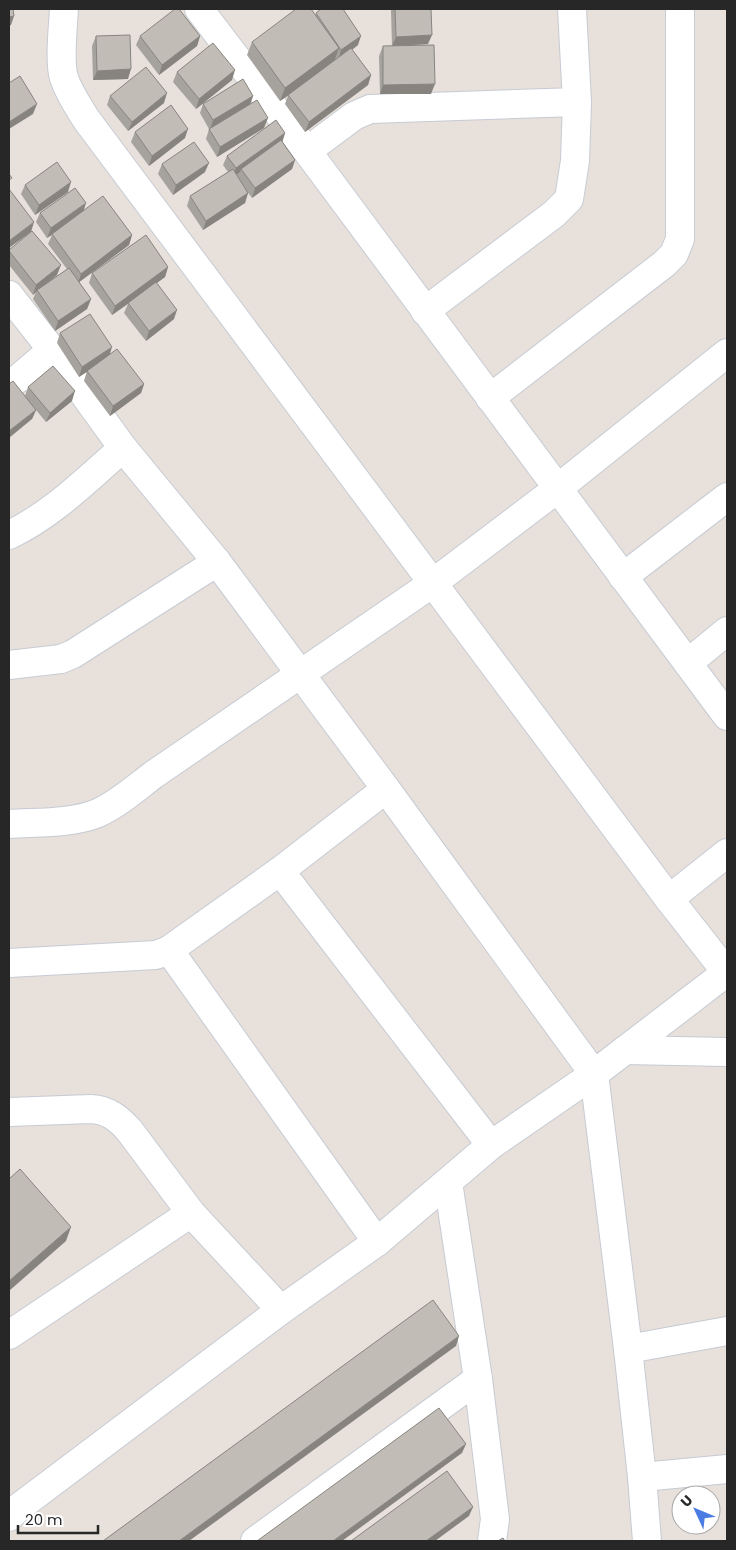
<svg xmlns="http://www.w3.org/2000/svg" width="736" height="1550" font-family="Poppins,sans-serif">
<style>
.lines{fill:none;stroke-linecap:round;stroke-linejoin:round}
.minor-casing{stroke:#c6cbd4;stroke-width:30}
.minor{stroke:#fff;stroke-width:28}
.wall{fill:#a6a29d}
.shaded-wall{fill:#87847f}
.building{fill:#c1bcb6;stroke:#87847f}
</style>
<rect width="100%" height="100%" fill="#e8e0da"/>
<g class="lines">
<!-- minor casing -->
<g class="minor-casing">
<g id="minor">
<path d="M64,9C63,27 59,62 64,78C69,93 78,106 86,119L669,899L727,973"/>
<polyline points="199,9 307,151 727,716"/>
<polyline points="307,151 354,116 370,109 577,102"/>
<polyline points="9,295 52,350 123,448 217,562 386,789 594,1074 628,1349 642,1477 647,1541"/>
<polyline points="425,311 554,214 569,199 575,161 577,102 572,9"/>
<polyline points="9,384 19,378 52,350"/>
<polyline points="490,398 664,264 674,254 680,239 680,9"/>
<path d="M9,535C52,515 87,479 123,448"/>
<polyline points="623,577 727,497"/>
<polyline points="688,663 727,631"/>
<polyline points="9,665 61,659 73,654 217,562"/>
<path d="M9,824C38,822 71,824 98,813C118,804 136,788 153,775L433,583L557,489L727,353"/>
<polyline points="280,871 491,1145"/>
<polyline points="669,899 727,853"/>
<polyline points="169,950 377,1242"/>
<polyline points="9,963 156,955 169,950 280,871 386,789"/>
<polyline points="625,1050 727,1052"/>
<path d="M9,1112L91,1109C108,1110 118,1118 129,1130L191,1213L281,1310"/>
<polyline points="448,1182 478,1379 495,1519 492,1541"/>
<polyline points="9,1335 191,1213"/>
<polyline points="628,1349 727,1331"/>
<polyline points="642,1477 727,1469"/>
<polyline points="9,1517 18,1508 281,1310 377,1242 491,1145 594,1074 727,972"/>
<polyline points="255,1541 478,1379"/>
</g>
</g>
<!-- minor -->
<use href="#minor" class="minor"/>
</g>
<!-- wall -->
<g class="wall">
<polygon points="391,9 431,9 428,44 400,46 431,94 380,94 379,56 383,46 392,46 391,11"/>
<polygon points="316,13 358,45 352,50 371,75 368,85 305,132 285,104 288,96 280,101 247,55 252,42 315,15"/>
<polygon points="96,36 128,79 93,80 92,46"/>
<polygon points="140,36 200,36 197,46 159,75 136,45"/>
<polygon points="177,72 232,80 196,109 173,82"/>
<polygon points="110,96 164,103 128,131 107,105"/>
<polygon points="253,96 250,104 264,128 217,157 206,139 209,129 200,113 203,104"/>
<polygon points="135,132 185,138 149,166 131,142"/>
<polygon points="285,133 282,142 295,160 292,169 252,198 246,190 248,193 245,203 203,230 187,206 190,196 228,172 223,165 227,156"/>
<polygon points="162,164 205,172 173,195 158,174"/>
<polygon points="25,185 68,192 35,215 21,194"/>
<polygon points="84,210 132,235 129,245 79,282 91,299 87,309 55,331 33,299 36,292 33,295 9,265 9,250 57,275 49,282 67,269 48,244 52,235 47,238 36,222 40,213"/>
<polygon points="168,267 165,277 157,283 174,319 146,341 124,313 128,304 112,315 89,283 92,273"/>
<polygon points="60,333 110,354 144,384 141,393 110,416 84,381 87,371 91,369 79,377 57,343"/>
<polygon points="28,387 72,401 46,422 36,410 32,419 25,396"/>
</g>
<!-- shaded-wall -->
<g class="shaded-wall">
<polygon points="14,16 11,25 9,26 9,17"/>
<polygon points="432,35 428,44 392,46 396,37"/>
<polygon points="200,36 197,46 159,75 162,65"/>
<polygon points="361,36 358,45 338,60 341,50"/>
<polygon points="339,48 334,62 280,101 285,88"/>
<polygon points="131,69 128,79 93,80 97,71"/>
<polygon points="235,70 232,80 196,109 199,99"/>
<polygon points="371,75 368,85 305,132 309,122"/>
<polygon points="435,84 431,94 380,94 383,85"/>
<polygon points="167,93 164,103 128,131 132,122"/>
<polygon points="253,96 250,105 210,130 213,120"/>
<polygon points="37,104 33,114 9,129 9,122"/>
<polygon points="268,118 264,128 217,157 220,147"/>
<polygon points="188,129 185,138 149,166 152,156"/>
<polygon points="285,133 282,143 241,169 240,172 232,178 236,168"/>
<polygon points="295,160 292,169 252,198 255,188"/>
<polygon points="209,163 205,172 173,195 176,185"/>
<polygon points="71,182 68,192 35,215 39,205"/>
<polygon points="248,193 245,203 203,230 206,221"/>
<polygon points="86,203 83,213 47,238 51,228"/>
<polygon points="34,222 31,232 9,248 9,241"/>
<polygon points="132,235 129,245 78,283 81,274"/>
<polygon points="61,265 57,275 38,291 37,290 36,292 33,295 36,285"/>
<polygon points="168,267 165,277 112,315 115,306"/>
<polygon points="91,299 87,309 55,331 58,321"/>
<polygon points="177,310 174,319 146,341 149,331"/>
<polygon points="112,347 109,357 79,377 82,367"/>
<polygon points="144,384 141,393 110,416 113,406"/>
<polygon points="75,391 72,401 46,422 50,413"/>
<polygon points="36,410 32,419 9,438 9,431"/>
<polygon points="71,1227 66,1241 9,1291 9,1281"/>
<polygon points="459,1336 456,1346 189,1541 179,1541"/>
<polygon points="466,1444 462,1453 342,1541 333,1541"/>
<polygon points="473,1507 469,1516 435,1541 426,1541"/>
</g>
<!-- building -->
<g class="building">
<polygon points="9,9 13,9 14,16 9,17"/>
<polygon points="175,9 179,9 200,36 162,65 140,36"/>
<polygon points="296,9 311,9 339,48 285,88 252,42"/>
<polygon points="321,9 343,9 361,36 341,50 316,13"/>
<polygon points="395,9 431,9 432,35 396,37"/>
<polygon points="130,35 131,69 97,71 96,36"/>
<polygon points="213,43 235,70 199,99 177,72"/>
<polygon points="434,45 435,84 383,85 383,46"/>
<polygon points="351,48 371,75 309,122 288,95"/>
<polygon points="146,67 167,93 132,122 110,96"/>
<polygon points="20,76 37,104 9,122 9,83"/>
<polygon points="243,79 253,96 213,120 203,104"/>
<polygon points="257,100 268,118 220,147 209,129"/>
<polygon points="171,105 188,129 152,156 135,132"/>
<polygon points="276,120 285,133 236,168 227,156"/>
<polygon points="281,140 295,160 255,188 241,169"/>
<polygon points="194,142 209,163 176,185 162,164"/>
<polygon points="57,162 71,182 39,205 25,185"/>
<polygon points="233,169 248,193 206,221 190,196"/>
<polygon points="9,174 12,178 9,180"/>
<polygon points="75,188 86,203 51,228 40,213"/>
<polygon points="9,189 34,222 9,241"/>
<polygon points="103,196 132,235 81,274 52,234"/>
<polygon points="32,231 61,265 36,285 9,251 9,250"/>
<polygon points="146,235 168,267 115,306 92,273"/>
<polygon points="69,268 91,299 58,321 37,290"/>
<polygon points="156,282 177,310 149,331 128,303"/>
<polygon points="90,314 112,347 82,367 60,333"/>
<polygon points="117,349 144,384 113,406 87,371"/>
<polygon points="53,366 75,391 50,413 28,387"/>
<polygon points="13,381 36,410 9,431 9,384"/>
<polygon points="20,1169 71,1227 9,1281 9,1179"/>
<polygon points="433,1300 459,1336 179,1541 103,1541"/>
<polygon points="439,1408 466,1444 333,1541 257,1541"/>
<polygon points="447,1471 473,1507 426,1541 351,1541"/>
<polygon points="503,1538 505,1541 498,1541"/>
</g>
<!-- border -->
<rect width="736" height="1550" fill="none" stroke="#272727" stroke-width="20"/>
<!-- north arrow -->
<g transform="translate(696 1510) rotate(314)"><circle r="24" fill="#ffffff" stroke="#a9a9a9"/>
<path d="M0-4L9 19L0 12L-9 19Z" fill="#4b7ce4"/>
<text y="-8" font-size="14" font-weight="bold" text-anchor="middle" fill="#272727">U</text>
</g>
<!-- scale -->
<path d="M18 1525v8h80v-8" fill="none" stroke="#272727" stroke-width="2.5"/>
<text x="25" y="1525" font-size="15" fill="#272727" stroke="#ffffff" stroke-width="4" paint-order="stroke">20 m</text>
</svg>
